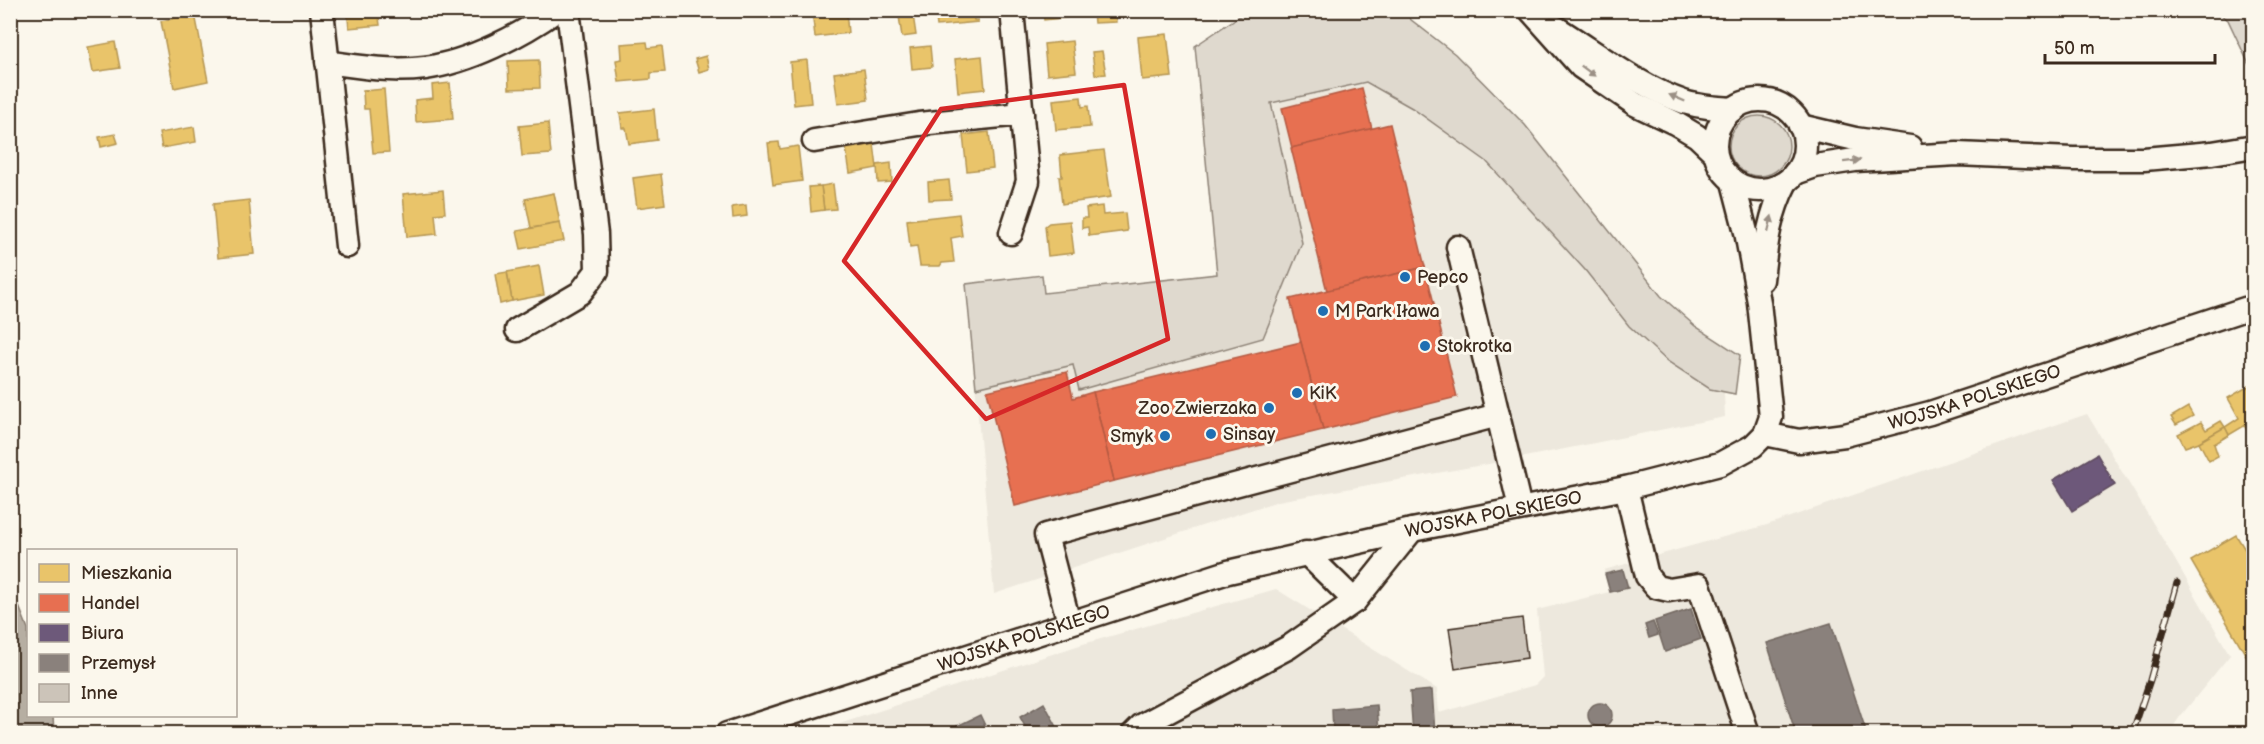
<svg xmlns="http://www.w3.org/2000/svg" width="2264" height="744" font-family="'Balsamiq Sans',sans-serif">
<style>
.built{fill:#ede8dd}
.green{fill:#dfd9ce;stroke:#8d8276;stroke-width:1.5}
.water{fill:#b6aea2;stroke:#85796d;stroke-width:1.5}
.homes{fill:#e9c46a;stroke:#b59653;stroke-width:1.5}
.shops{fill:#e76f51;stroke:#b35a42;stroke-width:1.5}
.offices{fill:#6d597a;stroke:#5e4b5e;stroke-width:1.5}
.industry{fill:#8a817c;stroke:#726760;stroke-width:1.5}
.building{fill:#ccc4b9;stroke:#3b2a1e;stroke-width:1.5}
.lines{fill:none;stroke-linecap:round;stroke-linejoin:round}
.minor-casing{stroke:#3b2a1e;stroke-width:27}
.minor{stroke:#fbf7ec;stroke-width:22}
.rail-casing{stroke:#3b2a1e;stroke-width:7}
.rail{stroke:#fbf7ec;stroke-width:4.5;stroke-dasharray:14;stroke-linecap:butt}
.oneway{fill:#9b9085}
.marked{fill:none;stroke:#d62828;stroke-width:4.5;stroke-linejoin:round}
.poi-dot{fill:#1f6fb2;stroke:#fbf7ec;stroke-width:2}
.labels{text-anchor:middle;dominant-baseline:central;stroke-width:6;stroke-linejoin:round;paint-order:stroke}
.poi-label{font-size:18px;fill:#3b2a1e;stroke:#fbf7ec;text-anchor:start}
.street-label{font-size:18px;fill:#3b2a1e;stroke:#fbf7ec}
</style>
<rect width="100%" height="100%" fill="#fbf7ec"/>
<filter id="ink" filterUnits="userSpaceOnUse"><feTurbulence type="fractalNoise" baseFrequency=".0167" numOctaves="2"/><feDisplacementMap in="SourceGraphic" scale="12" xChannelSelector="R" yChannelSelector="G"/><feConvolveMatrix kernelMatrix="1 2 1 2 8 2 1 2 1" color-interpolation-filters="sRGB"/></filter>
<g filter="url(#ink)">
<!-- built -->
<g class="built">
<polygon points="1247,11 1407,11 1410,19 1455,54 1525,125 1661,296 1695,326 1722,344 1725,417 1494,463 1278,501 994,594 966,284 1042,275 1044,293 1217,274 1195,46"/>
<polygon points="2087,414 2171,553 2230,655 2179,718 2169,733 809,734 1083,644 1276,589 1437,689 1439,713 1535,685 1543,677 1537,610 1609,592 1604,570 1767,525"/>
</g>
<!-- green -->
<g class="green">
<polygon points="1247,11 1407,11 1410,19 1455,54 1525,125 1661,296 1695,326 1740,355 1735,394 1710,389 1667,361 1629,326 1585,270 1486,161 1412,108 1366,82 1271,103 1302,243 1263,338 1079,390 1073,365 976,388 966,284 1042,275 1044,293 1217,274 1195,46"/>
<polygon points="2216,11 2253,11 2253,73 2228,20"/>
<circle cx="1759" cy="146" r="30"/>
</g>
<!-- water -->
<polygon class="water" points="11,586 28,629 28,716 53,716 54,733 11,733"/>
<!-- homes -->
<g class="homes">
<polygon points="347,10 378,10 380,25 349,28"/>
<polygon points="812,10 846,10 848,33 815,37"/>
<polygon points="935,10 973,10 974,20 978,20 978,22 937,26"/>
<polygon points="1043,10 1089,10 1089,15 1044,20"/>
<polygon points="1115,11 1116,22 1094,23 1093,13"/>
<polygon points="195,14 208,81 174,88 161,21"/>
<polygon points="913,15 916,35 902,37 899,16"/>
<polygon points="1167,34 1172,77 1142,80 1138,37"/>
<polygon points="1072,41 1076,72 1047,75 1044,44"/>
<polygon points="115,42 120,68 93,72 88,47"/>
<polygon points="647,42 648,48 662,46 665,72 651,73 651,79 619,82 616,60 622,59 621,44"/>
<polygon points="930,46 932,67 912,69 910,48"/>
<polygon points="1102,51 1106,74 1095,75 1092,52"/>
<polygon points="706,56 709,69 699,72 695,59"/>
<polygon points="982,56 985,89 958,92 955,59"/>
<polygon points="539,60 540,88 509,89 508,61"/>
<polygon points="807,60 811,103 794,105 790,62"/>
<polygon points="864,69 868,100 838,104 834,73"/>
<polygon points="450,83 453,119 416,122 415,100 433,98 432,85"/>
<polygon points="384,89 389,152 373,153 369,109 364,109 363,91"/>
<polygon points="1081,97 1082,107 1088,106 1090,127 1056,130 1053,100"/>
<polygon points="654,109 657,140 629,144 626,128 622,128 620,113"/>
<polygon points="548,123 551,154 522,156 519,126"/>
<polygon points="194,127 196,142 162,148 159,133"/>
<polygon points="989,132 993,168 967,171 963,135"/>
<polygon points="115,134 118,143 101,147 99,137"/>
<polygon points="779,142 780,149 798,146 802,181 773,185 768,143"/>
<polygon points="874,144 877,168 850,173 846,148"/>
<polygon points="1104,150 1111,197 1062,204 1059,177 1062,177 1060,155"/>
<polygon points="891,163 892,182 878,183 877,165"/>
<polygon points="661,174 665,204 637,208 633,178"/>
<polygon points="949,180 951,199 929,200 928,182"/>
<polygon points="833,184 836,209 824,210 821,186"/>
<polygon points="821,186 824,210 811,212 809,187"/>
<polygon points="443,190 445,213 435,214 437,234 407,237 403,194"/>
<polygon points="554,193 560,223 531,228 525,199"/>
<polygon points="249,200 254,254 218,258 213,204"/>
<polygon points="746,205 747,216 733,218 732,207"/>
<polygon points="1102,206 1103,215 1125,213 1127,231 1089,236 1088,227 1082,228 1082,218 1087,218 1086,208"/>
<polygon points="959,214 962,236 951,238 954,262 942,263 940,266 920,266 917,246 910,247 907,220"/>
<polygon points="1070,221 1074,253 1048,256 1045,226 1049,223"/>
<polygon points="560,223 564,241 521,249 517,231"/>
<polygon points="539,266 544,295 512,301 507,272"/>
<polygon points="507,272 512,301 500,304 495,274"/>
<polygon points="2254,383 2254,420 2229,435 2225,427 2239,418 2228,398"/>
<polygon points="2188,407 2193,416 2176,425 2171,417"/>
<polygon points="2254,420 2254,441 2244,425"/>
<polygon points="2221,421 2225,427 2199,442 2185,447 2178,434 2201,422 2206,430"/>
<polygon points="2225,427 2229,435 2214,444 2218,456 2209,461 2199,442"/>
<polygon points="2236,535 2254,564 2254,669 2191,561"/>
</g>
<!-- shops -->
<g class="shops">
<polygon points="1362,88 1372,129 1292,148 1282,108"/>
<polygon points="1390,124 1425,267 1327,291 1291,148"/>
<polygon points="1425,267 1457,397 1323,430 1290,299"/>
<polygon points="1301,342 1323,430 1114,481 1093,392"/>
<polygon points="1067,372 1073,398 1093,392 1114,481 1015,506 987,391"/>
</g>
<!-- offices -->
<polygon class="offices" points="2097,454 2115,485 2072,511 2053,480"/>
<!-- industry -->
<g class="industry">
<polygon points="1623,570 1628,588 1610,592 1605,574"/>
<polygon points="1691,609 1701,639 1665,652 1655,621"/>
<polygon points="1653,622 1658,635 1649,638 1645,625"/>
<polygon points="1831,623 1867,734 1796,734 1767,643"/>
<polygon points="1432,690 1435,734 1413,734 1410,692"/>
<polygon points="1044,703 1061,734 1029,734 1020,717"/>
<circle cx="1600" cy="715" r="12"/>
<polygon points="1377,705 1379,733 1333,734 1332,709"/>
<polygon points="980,715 989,734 950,734 949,730"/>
</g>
<!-- building -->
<polygon class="building" points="1522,618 1527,658 1455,669 1449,628"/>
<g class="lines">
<!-- minor casing -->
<g class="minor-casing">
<g id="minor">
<polyline points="322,10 347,246"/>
<polyline points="1530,10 1581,67 1635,104 1675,123 1697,136 1715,153"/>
<path d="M1555,27C1594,51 1641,88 1684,102C1700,107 1716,108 1734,109"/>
<path d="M327,62C359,67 393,72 425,68C469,62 520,36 557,10"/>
<circle cx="1760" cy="145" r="45"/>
<polyline points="1800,126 1855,139 1910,147"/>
<polyline points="814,141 919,124 1022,114"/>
<polyline points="1795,173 1815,166 1855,160 1957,154 2073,159 2144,159 2212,153 2254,146"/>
<polyline points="1011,233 1028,181 1012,10"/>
<polyline points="1458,247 1520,508"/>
<path d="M1762,280C1766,244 1769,215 1786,182"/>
<polyline points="517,330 580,293 597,271 596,234 568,10"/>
<path id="s1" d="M1765,434L1799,441L1845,435L1930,413L2254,306"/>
<polyline points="1626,488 1647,576 1656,587 1669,590 1699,585 1748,734"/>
<polyline points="1306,553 1355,601"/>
<polyline points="1069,623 1046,535 1498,415"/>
<path id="s2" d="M727,734L1228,572L1412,530L1626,488L1720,464L1753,446L1765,434L1771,417L1759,302L1746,232L1733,182"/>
<polyline points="1133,734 1141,726 1289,647 1355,601 1412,530"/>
</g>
</g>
<!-- minor -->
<use href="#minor" class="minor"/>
<!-- rail casing -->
<g class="rail-casing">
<polyline id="rail" points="2132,734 2150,680 2177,583"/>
</g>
<!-- rail -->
<use href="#rail" class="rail"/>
</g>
<!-- one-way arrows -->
<defs><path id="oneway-solid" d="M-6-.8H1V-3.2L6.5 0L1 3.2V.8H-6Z" transform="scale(1.5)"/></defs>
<g class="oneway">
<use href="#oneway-solid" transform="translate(1588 71) rotate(37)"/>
<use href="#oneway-solid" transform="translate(1677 98) rotate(-157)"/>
<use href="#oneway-solid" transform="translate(1852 161) rotate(-7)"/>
<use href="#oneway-solid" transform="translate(1770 224) rotate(-77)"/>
</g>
</g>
<!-- marked area -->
<path class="marked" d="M1124,85L1168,339L986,419L844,261L941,109Z"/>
<!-- markers -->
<g class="poi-dot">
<circle cx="1405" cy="277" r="6"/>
<circle cx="1323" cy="311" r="6"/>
<circle cx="1425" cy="346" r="6"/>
<circle cx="1297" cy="393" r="6"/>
<circle cx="1269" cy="408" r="6"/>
<circle cx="1211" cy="434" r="6"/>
<circle cx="1165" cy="436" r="6"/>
</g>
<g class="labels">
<!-- poi labels -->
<g class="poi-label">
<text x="1417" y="277">Pepco</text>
<text x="1335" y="311">M Park Iława</text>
<text x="1437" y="346">Stokrotka</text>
<text x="1309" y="393">KiK</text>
<text x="1257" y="408" text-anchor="end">Zoo Zwierzaka</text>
<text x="1223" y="434">Sinsay</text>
<text x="1153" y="436" text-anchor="end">Smyk</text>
</g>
<!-- street labels -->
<g class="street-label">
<text stroke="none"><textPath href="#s1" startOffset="216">WOJSKA POLSKIEGO</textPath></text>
<text stroke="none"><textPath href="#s2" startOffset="798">WOJSKA POLSKIEGO</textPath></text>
<text stroke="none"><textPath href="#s2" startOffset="312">WOJSKA POLSKIEGO</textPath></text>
</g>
</g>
<!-- margin -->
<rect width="2264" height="744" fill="none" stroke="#fbf7ec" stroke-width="36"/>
<rect x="18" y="18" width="2228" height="708" fill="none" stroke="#3b2a1e" stroke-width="2" filter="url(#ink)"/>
<!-- legend -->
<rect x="27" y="549" width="210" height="168" fill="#fbf7ec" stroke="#aea59a" stroke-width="1.5"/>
<rect x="39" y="564" width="30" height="18" fill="#e9c46a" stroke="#aea59a" stroke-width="1.5"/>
<text x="81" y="579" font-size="18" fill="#3b2a1e">Mieszkania</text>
<rect x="39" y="594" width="30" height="18" fill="#e76f51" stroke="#aea59a" stroke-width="1.5"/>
<text x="81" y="609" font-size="18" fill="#3b2a1e">Handel</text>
<rect x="39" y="624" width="30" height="18" fill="#6d597a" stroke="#aea59a" stroke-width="1.5"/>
<text x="81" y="639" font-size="18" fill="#3b2a1e">Biura</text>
<rect x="39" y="654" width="30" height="18" fill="#8a817c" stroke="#aea59a" stroke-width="1.5"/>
<text x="81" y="669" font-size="18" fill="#3b2a1e">Przemysł</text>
<rect x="39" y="684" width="30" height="18" fill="#ccc4b9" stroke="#aea59a" stroke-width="1.5"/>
<text x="81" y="699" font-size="18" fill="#3b2a1e">Inne</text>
<!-- scale -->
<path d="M2045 54v9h170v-9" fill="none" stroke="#3b2a1e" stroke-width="3"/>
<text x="2054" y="54" font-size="18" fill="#3b2a1e" stroke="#fbf7ec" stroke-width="4.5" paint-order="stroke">50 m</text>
</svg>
